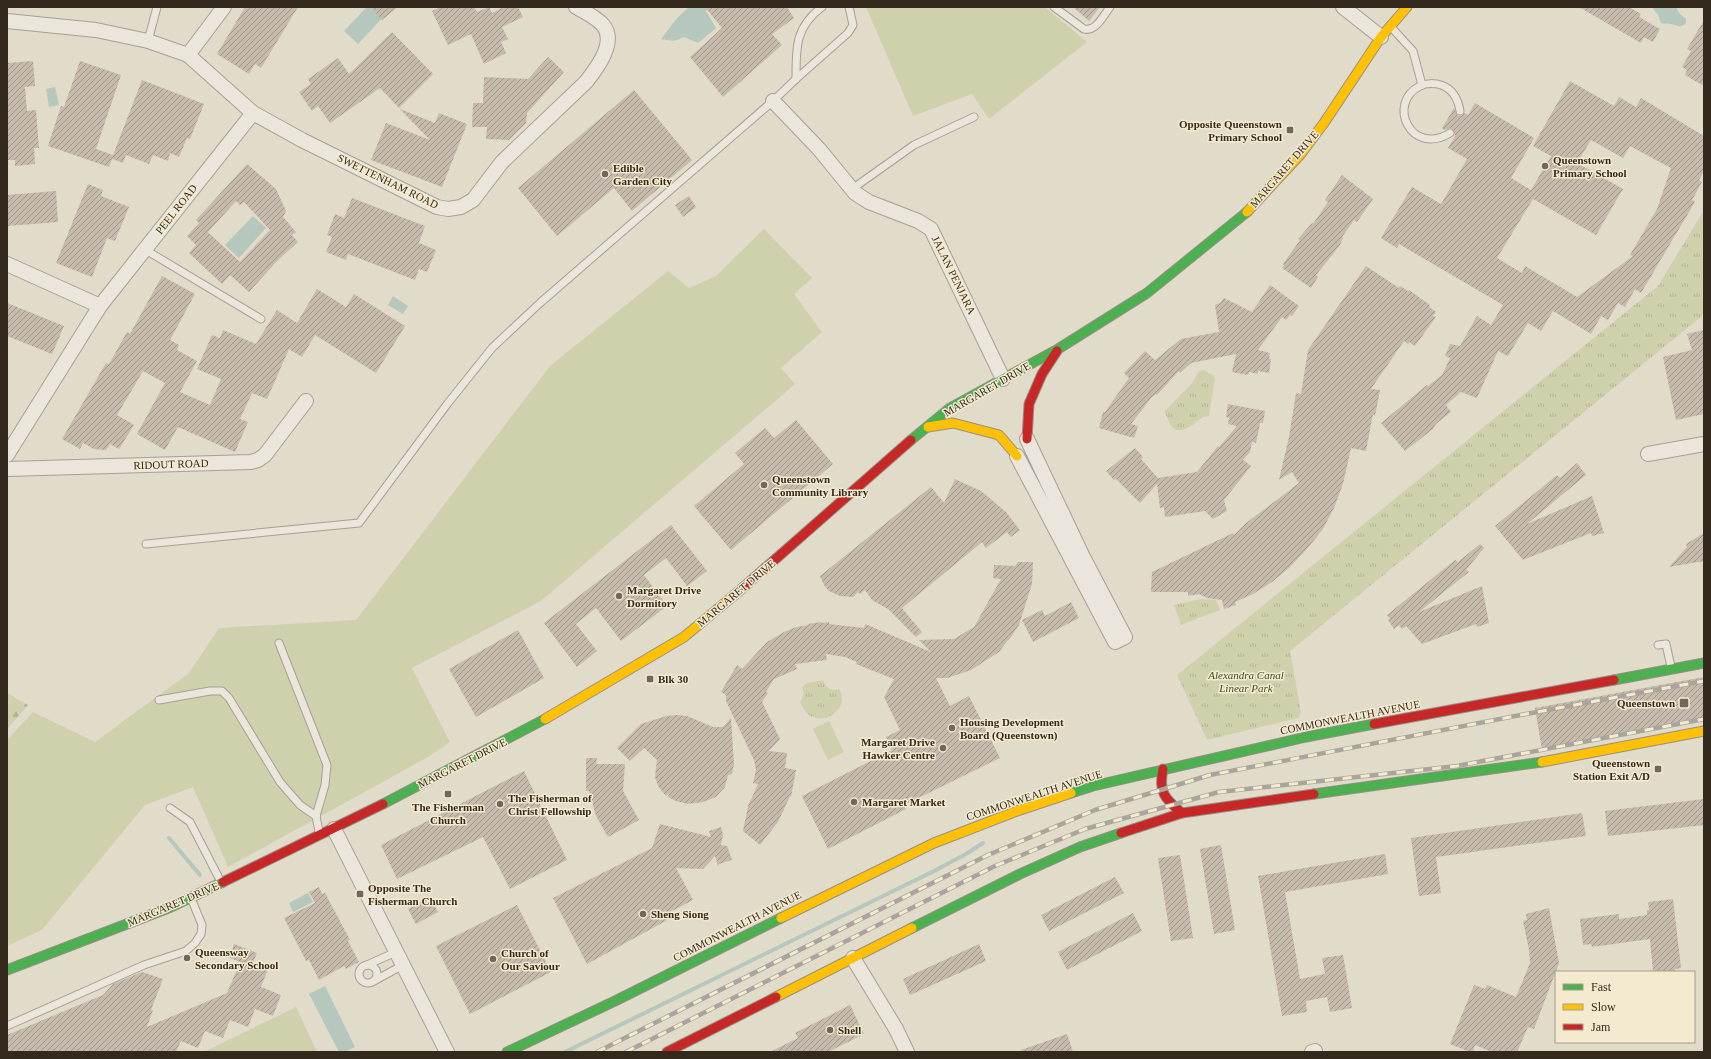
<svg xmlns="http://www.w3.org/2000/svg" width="1711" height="1059" font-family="Georgia,serif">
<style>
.grass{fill:#cfd1ad}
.forest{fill:url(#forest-firs)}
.park{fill:url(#park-tufts)}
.water{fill:#b6c7bd}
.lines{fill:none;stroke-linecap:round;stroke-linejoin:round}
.stream{stroke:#b6c7bd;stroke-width:4}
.building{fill:url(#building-hatch);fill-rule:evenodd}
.lane-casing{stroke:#a6a094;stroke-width:9}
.street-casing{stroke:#a6a094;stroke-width:16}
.fast-casing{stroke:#968f84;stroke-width:11}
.slow-casing{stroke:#968f84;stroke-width:11}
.jam-casing{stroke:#968f84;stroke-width:11}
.lane{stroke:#eae6dc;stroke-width:7}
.street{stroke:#eae6dc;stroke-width:14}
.fast{stroke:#4caf50;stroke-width:9}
.slow{stroke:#ffc107;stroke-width:9}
.jam{stroke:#c62828;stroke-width:9}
.rail-casing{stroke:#a9a59c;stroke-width:4.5}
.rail{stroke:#f3ead0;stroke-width:3;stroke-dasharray:9;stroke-linecap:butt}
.poi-dot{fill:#71675a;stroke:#f3ead0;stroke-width:1.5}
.labels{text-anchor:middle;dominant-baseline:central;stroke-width:3;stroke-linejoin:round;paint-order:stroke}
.poi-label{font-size:11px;font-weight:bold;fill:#34291d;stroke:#f3ead0;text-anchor:start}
.street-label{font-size:11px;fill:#34291d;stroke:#f3ead0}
.park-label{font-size:11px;font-style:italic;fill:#434f24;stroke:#f3ead0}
</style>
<defs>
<pattern id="forest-firs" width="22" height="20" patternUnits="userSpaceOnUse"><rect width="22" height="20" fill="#cfd1ad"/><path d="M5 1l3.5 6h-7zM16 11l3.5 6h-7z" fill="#b2b394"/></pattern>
<pattern id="park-tufts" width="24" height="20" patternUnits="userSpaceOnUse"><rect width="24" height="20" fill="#cfd1ad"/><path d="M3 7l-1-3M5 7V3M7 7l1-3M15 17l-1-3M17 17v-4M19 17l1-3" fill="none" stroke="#b2b394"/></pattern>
<pattern id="building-hatch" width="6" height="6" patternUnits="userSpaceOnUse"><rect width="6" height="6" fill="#c5baab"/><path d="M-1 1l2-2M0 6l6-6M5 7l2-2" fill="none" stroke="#a1978b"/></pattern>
</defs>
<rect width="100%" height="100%" fill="#e1dbca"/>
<!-- grass -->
<g class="grass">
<polygon points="866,7 1045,7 1087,42 989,119 972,94 913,116"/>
<polygon points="764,229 812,278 794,294 822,332 781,368 795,384 541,601 412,668 450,742 428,757 228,867 193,787 145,805 42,930 7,946 7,740 33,712 95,742 189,673 219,628 356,620 550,366 668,271 689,288 716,276"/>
<polygon points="829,721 844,752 828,760 813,729"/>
<polygon points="296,1007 317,1052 204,1052"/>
</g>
<!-- forest -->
<polygon class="forest" points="7,693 28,705 7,729"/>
<!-- park -->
<g class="park">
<polygon points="1704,210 1704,312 1701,317 1290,651 1301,712 1298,718 1207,740 1177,675 1658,286"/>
<path d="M1203,370L1213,375L1215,379L1209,416L1203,417C1195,423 1178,439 1170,424C1168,420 1167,416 1164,412L1193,382L1199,371Z"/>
<polygon points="1201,599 1216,600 1220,610 1181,625 1174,605"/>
<path d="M823,680C826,689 831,691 839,689C854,710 812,736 800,702L804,694L802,687L807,683Z"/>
</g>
<!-- water -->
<g class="water">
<polygon points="367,7 378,7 386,14 358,44 344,31"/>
<polygon points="689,7 710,7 706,11 716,28 698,43 684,37 674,41 661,39 678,17"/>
<path d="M1652,7H1676L1679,13L1686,19V23C1680,29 1678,25 1671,24C1667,23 1665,24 1661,23L1658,15Z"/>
<polygon points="55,87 59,105 49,107 46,89"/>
<polygon points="253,216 266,228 239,258 225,245"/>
<polygon points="393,296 408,306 403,314 388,305"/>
<polygon points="308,893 313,902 293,912 289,903"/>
<polygon points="325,986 355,1047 345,1052 339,1052 309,994"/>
</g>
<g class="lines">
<!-- stream -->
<g class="stream">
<polyline points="169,838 200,875"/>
<polyline points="565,1052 934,871 966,854 983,843"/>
</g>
</g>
<!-- building -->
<g class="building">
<polygon points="245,7 298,7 261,68 255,64 249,74 217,54"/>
<polygon points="371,7 398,7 382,20"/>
<polygon points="441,7 474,7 477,12 489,7 492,13 504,7 518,7 523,17 502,27 508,39 501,42 506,53 484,64 471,34 448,45 432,11"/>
<polygon points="705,7 787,7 794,18 772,34 782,45 723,97 690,57 722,28"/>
<polygon points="1073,7 1100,7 1089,21"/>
<polygon points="1579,7 1629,7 1641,14 1639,17 1660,29 1653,42 1644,37 1641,43"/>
<polygon points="1704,20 1704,86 1685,75 1687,70 1682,67 1691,51 1687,49"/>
<polygon points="392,32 433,74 399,108 380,88 330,123 318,106 312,111 299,92 311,84 308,79 338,58 349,74"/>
<polygon points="548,57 564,72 527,113 526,123 509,140 486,139 487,127 472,127 473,103 483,103 484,77 528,79"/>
<polygon points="33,61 35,86 25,87 27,111 36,110 39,148 34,148 35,164 15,166 15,160 7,160 7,63"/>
<polygon points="80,61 121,75 96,149 113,155 142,80 204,104 190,139 187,138 179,157 170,153 168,161 153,155 149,164 126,155 123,163 112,159 109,167 48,146 61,106 64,107"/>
<path d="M1570,81L1614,106L1619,97L1636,107L1641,98L1704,136V171L1699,180L1702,182L1692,200L1695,202L1641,293L1635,289L1625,307L1618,303L1608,320L1601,316L1591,334L1553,311L1541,331L1528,323L1508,356L1498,351L1477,398L1461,392L1446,405L1451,412L1436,424L1433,429L1405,451L1381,423L1427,385L1428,386L1442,375L1450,358L1445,356L1450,344L1460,346L1477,316L1491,325L1503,305L1399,244L1397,248L1381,238L1412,187L1441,204L1467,159L1448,148L1455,136L1453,129L1450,128L1445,130L1442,128L1454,108L1458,116H1461L1464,113L1468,115L1475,103L1534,138L1511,178L1531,190L1551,156L1533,146ZM1591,140L1623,158L1630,146L1671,168L1657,209L1630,255L1633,256L1577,297L1525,266L1522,273L1497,258L1533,199L1596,235L1623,189L1577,163Z"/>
<polygon points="634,90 692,160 632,211 614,188 557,236 518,188"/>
<polygon points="400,109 435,123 439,113 467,124 442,187 371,160 386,123 430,140"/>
<path d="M247,164L276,189L286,211L283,217L296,232L292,235L298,242L278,260L249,292L230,275L222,284L189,253L196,245L187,236L199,223L196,220ZM236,201L240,205L244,202L270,230L240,262L208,232Z"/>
<polygon points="1342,175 1373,199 1357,222 1354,220 1342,237 1343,238 1340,245 1316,275 1318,277 1311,288 1282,268 1284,265 1283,264 1300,240 1298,239 1312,223 1313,224 1328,202 1325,200"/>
<polygon points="88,184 103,190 101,196 129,207 115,241 107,238 92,277 56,263"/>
<polygon points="56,191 58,222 7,226 7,195"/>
<polygon points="689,196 696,207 683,217 675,205"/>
<polygon points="352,198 425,226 419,243 436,250 427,272 419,269 415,280 348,254 346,260 326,252 332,237 327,235 335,214 344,218"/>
<polygon points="1366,266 1399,288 1400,286 1408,291 1409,290 1430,305 1429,307 1436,312 1433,316 1436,317 1415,346 1409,342 1408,344 1404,341 1371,389 1380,390 1375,416 1373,414 1366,451 1351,448 1343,484 1334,508 1323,529 1307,549 1289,568 1272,582 1253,594 1235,602 1236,605 1224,609 1222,600 1207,598 1199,594 1188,596 1188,592 1151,592 1152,572 1233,533 1234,535 1246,523 1299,483 1292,472 1279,480 1289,437 1296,393 1301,394 1308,350"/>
<polygon points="162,276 195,294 170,340 179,345 177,350 197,361 180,392 210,405 221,379 197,369 212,335 220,338 223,330 256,344 277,310 297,323 317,289 346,307 354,294 405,326 376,373 315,335 302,357 289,349 267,399 252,393 240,419 248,422 235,452 178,427 165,450 137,434 165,383 143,371 117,415 134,425 119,449 110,444 106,450 94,449 83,443 80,449 62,439 106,363 109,364 127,332 130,334"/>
<polygon points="1270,285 1299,306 1292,316 1290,315 1286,320 1282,317 1258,350 1270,353 1269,359 1271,359 1269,373 1258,371 1258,374 1249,372 1248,375 1232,372 1236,354 1191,363 1180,373 1179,371 1157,395 1156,394 1151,398 1131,424 1138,426 1134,438 1099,428 1103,412 1105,412 1129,378 1124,373 1145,351 1155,360 1181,339 1219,332 1215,305 1220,303 1224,298 1252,312"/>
<polygon points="7,303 64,326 52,354 7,336"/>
<polygon points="1704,330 1704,414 1676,420 1663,357 1692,350 1687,334"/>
<polygon points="1228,404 1265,411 1263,423 1260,423 1256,443 1252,442 1250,452 1243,460 1251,466 1224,500 1227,511 1213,519 1205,511 1165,517 1164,507 1160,508 1157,484 1140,503 1116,479 1114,480 1106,471 1135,448 1143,457 1141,459 1158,478 1197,472 1218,446 1219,447 1237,426 1228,424 1229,418 1226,417"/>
<polygon points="796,420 833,464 731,550 694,506 744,464 735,453 765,428 774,438"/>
<polygon points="1577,463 1586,475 1527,524 1592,496 1604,533 1592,536 1591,533 1523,560 1495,526 1557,475 1560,478"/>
<polygon points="955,479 981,491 1006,512 1020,530 1011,537 1007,532 986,548 982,542 981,543 902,608 922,632 916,637 888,609 872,600 865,590 860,594 858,592 853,597 840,596 829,591 824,585 820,576 931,487 944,503"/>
<polygon points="671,525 707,571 687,586 666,558 644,575 667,606 621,641 596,608 576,624 597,651 577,667 544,623"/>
<polygon points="1704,533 1704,561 1669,567 1687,547 1686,544"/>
<polygon points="1480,544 1484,548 1466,570 1469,572 1419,612 1482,586 1489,623 1477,627 1476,624 1422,644 1406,626 1402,629 1399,625 1394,629 1388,620 1390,619 1387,615 1455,560 1458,562"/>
<polygon points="1018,562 1033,562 1032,584 1019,625 1009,640 1008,640 999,652 971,670 947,678 936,678 950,706 969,696 1000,758 904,805 906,809 828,849 802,796 892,750 886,737 900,730 884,697 894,679 856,664 857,662 845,657 826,654 827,660 795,664 797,669 774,679 766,692 768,693 762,702 780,739 769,751 787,753 785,768 796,770 791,797 790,796 778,822 760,845 743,831 748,806 758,784 753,783 756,770 754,760 726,701 726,695 721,692 737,665 742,669 767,642 784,632 796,627 809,625 808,624 821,622 822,623 829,622 829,624 864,628 865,624 931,652 919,640 954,639 974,627 1001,579 993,578 994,565 1015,566"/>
<polygon points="1071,602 1079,618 1033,642 1022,620 1042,610 1045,616"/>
<polygon points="518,630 544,678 476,717 449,669"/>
<polygon points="1704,677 1704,719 1542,750 1535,708"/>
<polygon points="677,715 687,716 713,727 723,727 731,718 734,764 732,774 728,775 725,787 716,797 703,802 688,804 676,801 668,797 669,794 666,796 658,786 655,777 657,760 644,748 630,761 617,748 641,724 666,716"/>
<polygon points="586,758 597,758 596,764 625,764 623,791 639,820 608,837 596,816 589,791 586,791"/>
<polygon points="524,771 567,860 510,889 483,837 397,879 381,845"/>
<polygon points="1704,799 1704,825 1608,836 1605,811"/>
<polygon points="1582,813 1586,836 1436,857 1441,893 1419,896 1411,838"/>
<polygon points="660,824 711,837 709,831 721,827 723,834 721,845 727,846 732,860 719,864 718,866 715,856 703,869 676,868 693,900 670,912 673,917 587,964 553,898 652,848"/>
<polygon points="1221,845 1235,930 1214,934 1200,849"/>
<polygon points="1385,854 1388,874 1285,892 1300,979 1325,974 1322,958 1343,955 1352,1008 1330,1012 1327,997 1306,1001 1307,1012 1282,1016 1258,876"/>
<polygon points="1180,855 1193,938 1171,941 1158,858"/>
<polygon points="1115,877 1124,893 1049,931 1041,915"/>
<polygon points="319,887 322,894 325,893 350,940 348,941 359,962 346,969 344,966 319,980 309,960 306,961 284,918 315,903 309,892"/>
<polygon points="430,897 438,912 416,924 408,909"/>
<polygon points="1673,899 1681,968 1675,969 1675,972 1653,972 1650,939 1592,947 1591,944 1583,945 1580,919 1619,914 1619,919 1647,915 1647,910 1649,910 1648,902"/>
<polygon points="517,905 551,972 470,1014 436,946"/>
<polygon points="1549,908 1559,963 1534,1029 1528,1027 1517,1052 1492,1052 1475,1045 1473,1052 1470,1052 1450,1044 1474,985 1485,989 1487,985 1516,997 1530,963 1529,950 1523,921 1527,920 1526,914"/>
<polygon points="1133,913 1142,931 1067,970 1058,952"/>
<polygon points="234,944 257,953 253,963 268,969 261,987 281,995 273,1016 255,1009 248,1027 230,1020 223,1038 205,1031 198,1048 181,1041 176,1052 55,1052 52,1051 48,1052 7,1052 7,1035 103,995 113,984 142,972 163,979 151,1010 153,1010 147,1027 227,993 240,962 230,958"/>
<polygon points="979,944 986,961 910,995 903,979"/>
<polygon points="850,1005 864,1034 828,1052 770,1052 798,1038 795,1033"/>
<polygon points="1067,1034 1073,1052 1021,1052 1021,1050"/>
</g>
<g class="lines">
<!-- lane casing -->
<g class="lane-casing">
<g id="lane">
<path d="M1054,7L1084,29C1096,32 1103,16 1110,7"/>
<polyline points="1391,27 1413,51 1422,85"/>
<polyline points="148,41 157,7"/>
<path d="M796,79C796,48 795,27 822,7"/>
<path d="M1450,133C1411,157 1386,103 1420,86C1426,83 1435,83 1441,85C1453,89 1458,99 1460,111"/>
<polyline points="852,189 914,145 974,117"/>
<polyline points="144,249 261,319"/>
<polyline points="146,544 359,523 448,403 492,348 540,303 773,101 796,79 848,33 853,25 849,7"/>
<polyline points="279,643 327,765 325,785 316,816 319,832"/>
<polyline points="1658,645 1666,644 1671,667"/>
<polyline points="159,700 210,691 222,691 229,698 280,782 300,805 316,816"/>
<polyline points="170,808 190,822 221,882"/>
<circle cx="368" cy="974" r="9"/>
<polyline points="367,965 396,952"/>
<polyline points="374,981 403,965"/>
<polyline points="7,1026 144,965 186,951 195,943 201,934 202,925 191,898"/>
</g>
</g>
<!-- street casing -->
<g class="street-casing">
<g id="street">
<polyline points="1343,7 1381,37"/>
<path d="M7,21L96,30L148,41L188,55L253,113L302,140L437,207L448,209L461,207L473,200L502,162L586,82C597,68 617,42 603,25C596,17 585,12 576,7"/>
<polyline points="188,55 224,7"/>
<polyline points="773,101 819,149 855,193 869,202 918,221 931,229 1003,379"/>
<polyline points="7,264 100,306"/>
<polyline points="1648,454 1704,444"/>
<polyline points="7,455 100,306 253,113"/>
<polyline points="1017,456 1115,642 1125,637 1083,557 1027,439"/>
<polyline points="7,469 251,462 258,460 265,455 306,401"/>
<polyline points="334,829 447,1052"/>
<polyline points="853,958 896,1029 907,1052"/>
<polyline points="1312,1052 1315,1051"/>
</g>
</g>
<!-- fast casing -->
<g class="fast-casing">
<g id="fast">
<polyline points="911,440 950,408 1058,349 1147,293 1247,212"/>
<polyline points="1614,680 1704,663"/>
<polyline points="1071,793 1093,786 1306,737 1374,724"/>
<polyline points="1314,794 1542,762"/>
<polyline points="383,804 545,719"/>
<polyline points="912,928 1020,874 1080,847 1121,833"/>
<polyline points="7,970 171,907 223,882"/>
<polyline points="507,1052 615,1001 781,918"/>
</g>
</g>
<!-- slow casing -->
<g class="slow-casing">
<g id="slow">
<polyline points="1247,212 1300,155 1324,123 1381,37 1407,7"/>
<polyline points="928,427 953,423 999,435 1017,456"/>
<polyline points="545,719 684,637 738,592"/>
<polyline points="1542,762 1704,731"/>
<polyline points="781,918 934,843 1017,811 1071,793"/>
<polyline points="776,997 912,928"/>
</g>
</g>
<!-- jam casing -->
<g class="jam-casing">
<g id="jam">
<polyline points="1027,439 1029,404 1042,374 1057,351"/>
<polyline points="738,592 911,440"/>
<polyline points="1374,724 1614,680"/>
<path d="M1163,769C1158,792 1165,799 1182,813"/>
<polyline points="1121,833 1182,813 1314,794"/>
<polyline points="223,882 383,804"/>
<polyline points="667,1052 776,997"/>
</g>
</g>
<!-- lane -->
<use href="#lane" class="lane"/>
<!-- street -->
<use href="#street" class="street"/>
<!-- fast -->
<use href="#fast" class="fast"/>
<!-- slow -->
<use href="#slow" class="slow"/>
<!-- jam -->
<use href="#jam" class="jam"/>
<!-- rail casing -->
<g class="rail-casing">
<g id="rail">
<polyline points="597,1052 988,855 1095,810 1210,775 1526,714 1704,681"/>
<polyline points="626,1052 995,866 1085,829 1219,792 1457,766 1704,719"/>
</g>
</g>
<!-- rail -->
<use href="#rail" class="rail"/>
</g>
<!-- markers -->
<g class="poi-dot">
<rect x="1286" y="126" width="8" height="8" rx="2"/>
<circle cx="1545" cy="166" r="4"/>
<circle cx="605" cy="174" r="4"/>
<circle cx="764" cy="485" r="4"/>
<circle cx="619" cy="596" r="4"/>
<rect x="646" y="675" width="8" height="8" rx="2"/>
<rect x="1679" y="698" width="10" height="10" rx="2"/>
<circle cx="952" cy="728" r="4"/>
<circle cx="943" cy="748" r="4"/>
<rect x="1654" y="765" width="8" height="8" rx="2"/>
<rect x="444" y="790" width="8" height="8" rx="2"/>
<circle cx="854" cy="802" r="4"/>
<circle cx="500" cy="804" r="4"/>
<rect x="356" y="890" width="8" height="8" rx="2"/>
<circle cx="643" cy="914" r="4"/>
<circle cx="187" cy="958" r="4"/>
<circle cx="493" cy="959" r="4"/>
<circle cx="830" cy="1030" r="4"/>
</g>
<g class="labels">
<!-- poi labels -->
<g class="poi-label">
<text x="1282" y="124" text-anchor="end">Opposite Queenstown<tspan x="1282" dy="13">Primary School</tspan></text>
<text x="1553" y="160">Queenstown<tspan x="1553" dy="13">Primary School</tspan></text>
<text x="613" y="168">Edible<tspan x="613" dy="13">Garden City</tspan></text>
<text x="772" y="479">Queenstown<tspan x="772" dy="13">Community Library</tspan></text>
<text x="627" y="590">Margaret Drive<tspan x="627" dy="13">Dormitory</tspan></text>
<text x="658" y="679">Blk 30</text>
<text x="1675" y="703" text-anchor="end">Queenstown</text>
<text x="960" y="722">Housing Development<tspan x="960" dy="13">Board (Queenstown)</tspan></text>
<text x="935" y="742" text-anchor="end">Margaret Drive<tspan x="935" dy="13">Hawker Centre</tspan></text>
<text x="1650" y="763" text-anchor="end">Queenstown<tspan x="1650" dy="13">Station Exit A/D</tspan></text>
<text x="508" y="798">The Fisherman of<tspan x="508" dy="13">Christ Fellowship</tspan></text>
<text x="862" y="802">Margaret Market</text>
<text x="448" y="807" text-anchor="middle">The Fisherman<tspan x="448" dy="13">Church</tspan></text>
<text x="368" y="888">Opposite The<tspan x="368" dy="13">Fisherman Church</tspan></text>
<text x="651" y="914">Sheng Siong</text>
<text x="195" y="952">Queensway<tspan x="195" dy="13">Secondary School</tspan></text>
<text x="501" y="953">Church of<tspan x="501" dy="13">Our Saviour</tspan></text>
<text x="838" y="1030">Shell</text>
</g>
<!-- street labels -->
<g class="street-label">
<text transform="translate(1284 169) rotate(-49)">MARGARET DRIVE</text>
<text transform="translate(388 181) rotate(26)">SWETTENHAM ROAD</text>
<text transform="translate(176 209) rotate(-52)">PEEL ROAD</text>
<text transform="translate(954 275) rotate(64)">JALAN PENJARA</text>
<text transform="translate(987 389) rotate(-30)">MARGARET DRIVE</text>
<text transform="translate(171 464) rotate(-2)">RIDOUT ROAD</text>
<text transform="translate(736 593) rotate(-40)">MARGARET DRIVE</text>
<text transform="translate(1350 717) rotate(-11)">COMMONWEALTH AVENUE</text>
<text transform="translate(462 763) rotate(-27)">MARGARET DRIVE</text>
<text transform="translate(1034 795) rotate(-18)">COMMONWEALTH AVENUE</text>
<text transform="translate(173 904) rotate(-23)">MARGARET DRIVE</text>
<text transform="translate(737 926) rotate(-27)">COMMONWEALTH AVENUE</text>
</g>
<!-- park labels -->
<g class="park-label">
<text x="1246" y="675">Alexandra Canal<tspan x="1246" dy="13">Linear Park</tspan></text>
</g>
</g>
<!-- border -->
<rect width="1711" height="1059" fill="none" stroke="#34291d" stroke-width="16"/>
<!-- legend -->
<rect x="1555" y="971" width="140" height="72" fill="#f3ead0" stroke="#a79d88"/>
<rect x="1563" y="984" width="20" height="6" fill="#4caf50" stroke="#a79d88"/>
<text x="1591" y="991" font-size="12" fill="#34291d">Fast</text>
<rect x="1563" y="1004" width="20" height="6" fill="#ffc107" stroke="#a79d88"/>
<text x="1591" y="1011" font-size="12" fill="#34291d">Slow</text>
<rect x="1563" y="1024" width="20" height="6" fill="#c62828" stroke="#a79d88"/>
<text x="1591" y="1031" font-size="12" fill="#34291d">Jam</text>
</svg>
